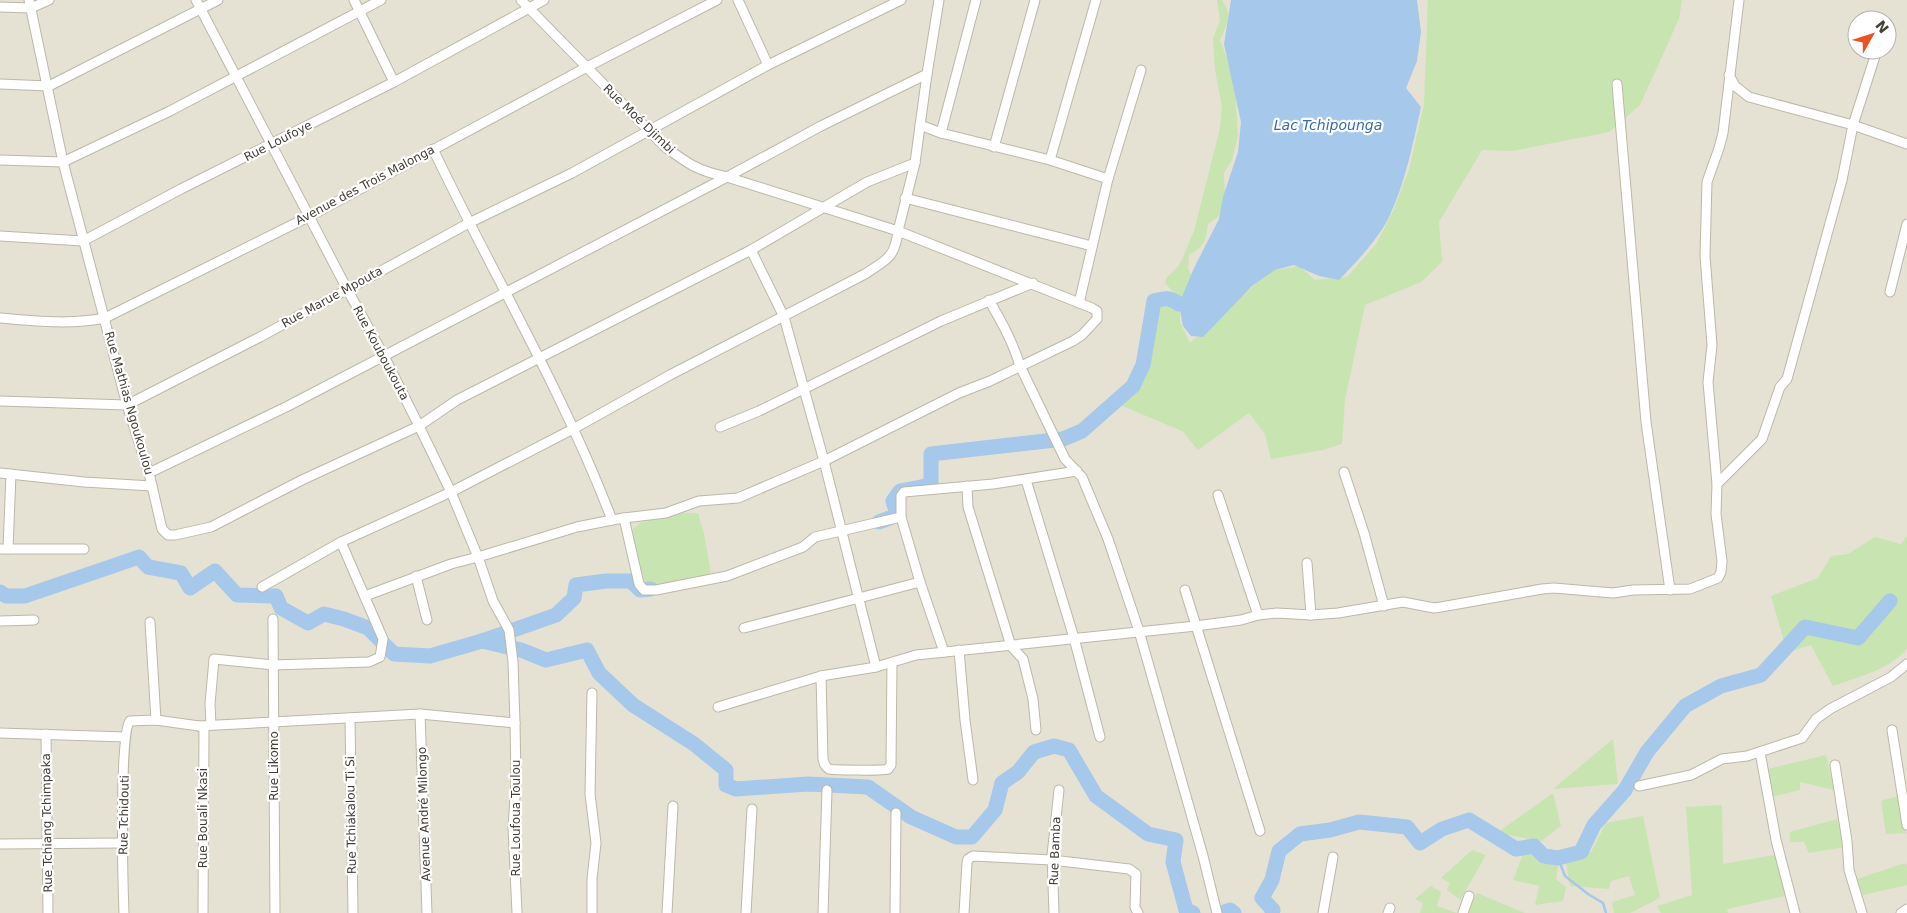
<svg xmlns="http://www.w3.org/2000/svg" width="1907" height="913" font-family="'DejaVu Sans',sans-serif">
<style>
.residential{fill:#e5e2d4;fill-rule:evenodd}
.green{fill:#c8e4b1}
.water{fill:#a5c8eb}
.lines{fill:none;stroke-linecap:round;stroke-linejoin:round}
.stream{stroke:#a5c8eb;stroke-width:2.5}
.river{stroke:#a5c8eb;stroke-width:15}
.street-casing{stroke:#bcb8a9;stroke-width:11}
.street{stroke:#fff;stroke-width:9}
.labels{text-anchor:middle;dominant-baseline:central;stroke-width:4.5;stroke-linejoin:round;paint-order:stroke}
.street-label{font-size:12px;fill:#444036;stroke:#fff}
.water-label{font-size:14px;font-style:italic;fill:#366da9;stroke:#fff}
</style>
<rect width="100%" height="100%" fill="#f2efe6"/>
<!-- residential -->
<path class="residential" d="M0,0H1907V913H0ZM1857,20H1887V50H1857Z"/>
<!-- green -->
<g class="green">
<path d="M1217,0H1222C1233,15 1227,25 1220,40L1228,61L1235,88L1238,135L1232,160L1224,173L1225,200L1219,216L1208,224C1206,240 1205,246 1189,255L1188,269L1198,286L1186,300L1180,297V322L1190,343L1270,271L1299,266L1315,280L1347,277L1376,244L1394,209L1409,169L1424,104L1428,0H1682L1679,19L1640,105L1609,132L1512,151L1482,150L1439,222L1442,262L1421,282L1365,305L1345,400L1342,444L1323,450L1271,459L1265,434L1249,413L1198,450L1182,431L1120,405L1146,340L1153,311L1174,293L1165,283L1167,277L1179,266L1194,231L1220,128L1222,107L1215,70L1213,38L1220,21Z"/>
<path d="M681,513H698L704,534L711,573C703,577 697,576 688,578C673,581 661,588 646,585L635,549L633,529L640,523Z"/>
<path d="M1907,536V648C1894,668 1855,678 1833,686L1811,645L1794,650L1784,641L1771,596L1818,578L1831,556L1848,554L1875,537L1901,544Z"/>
<polygon points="1613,739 1618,784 1553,789"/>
<polygon points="1826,755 1834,790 1800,782 1800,790 1770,797 1768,769"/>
<polygon points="1553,793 1561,826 1541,841 1497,833"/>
<polygon points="1898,796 1906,833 1886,834 1881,801"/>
<polygon points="1722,805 1723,864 1779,854 1785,896 1727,909 1728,913 1661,913 1657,906 1692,895 1686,807"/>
<polygon points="1643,816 1660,898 1630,913 1614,913 1612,902 1635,895 1629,876 1611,881 1609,889 1570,886 1565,856 1591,852 1606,823"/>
<polygon points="1837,819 1845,847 1809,853 1804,842 1790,842 1790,832"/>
<polygon points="1525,849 1559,860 1556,879 1566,887 1563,901 1535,905 1539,886 1513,880"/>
<polygon points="1472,850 1486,855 1460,900 1447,890 1450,883 1441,878"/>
<polygon points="1905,863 1907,867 1907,885 1863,895 1857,879"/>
<polygon points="1431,886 1441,892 1437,906 1457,913 1420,913 1423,903 1415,899"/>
<polygon points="1477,893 1525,913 1467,913"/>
</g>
<!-- water -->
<path class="water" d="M1231,0H1417L1421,32L1417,61L1406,88L1421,107C1413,144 1405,183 1389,217C1377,241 1357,261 1339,280L1319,276L1294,265L1275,270L1252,286L1203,337L1191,336L1183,326L1179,304L1194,268L1219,219L1223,197L1238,152L1241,122L1224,44Z"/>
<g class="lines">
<!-- stream -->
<polyline class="stream" points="1558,858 1565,876 1588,894 1603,903 1606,913"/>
<!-- river -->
<g class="river">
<path d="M879,522L897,515L893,501L900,491L931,485V454L1063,439L1082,431L1133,386L1143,365L1154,301C1164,298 1170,297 1179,304"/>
<polyline points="0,592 6,596 25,596 139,557 148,567 181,573 190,588 215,571 237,595 276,596 281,608 308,623 324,614 344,619 368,628 394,654 430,656 482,641 556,615 574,598 576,585 606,581 631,581 640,590 651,589"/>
<polyline points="482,641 521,650 546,660 587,650 599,673 633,705 694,744 726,770 726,785 736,789 808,784 868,787 911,817 956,837 972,837 995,810 1002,783 1018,772 1034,752 1054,746 1069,750 1096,796 1148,834 1176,840 1173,862 1186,910 1193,913"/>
<polyline points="1222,913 1230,910 1234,913"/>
<polyline points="1272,913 1273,910 1262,898 1272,880 1279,851 1300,834 1330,830 1359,822 1407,827 1420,843 1442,829 1469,820 1516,849 1534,846 1544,856 1558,858 1581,852 1594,825 1625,790 1647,752 1685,706 1721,686 1761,675 1805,627 1858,638 1890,601"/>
</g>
<!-- street casing -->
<g class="street-casing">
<g id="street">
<polyline points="29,0 63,162 127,405 149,473 162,529 168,535 175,535 211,527 302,480 419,426 457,400 751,250 867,182 915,163"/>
<polyline points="196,0 347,289 384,356 419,426 451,492 478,557 493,601 509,630 513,662 515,723 516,781 513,827 517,913"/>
<polyline points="354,0 394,82"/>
<polyline points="738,0 768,65"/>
<polyline points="0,7 31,8 49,0"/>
<polyline points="1887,29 1888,26"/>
<polyline points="1729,75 1735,86 1749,97 1853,125 1907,144"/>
<polyline points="0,84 49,86 218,0"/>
<polyline points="1617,84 1646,422 1670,590"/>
<polyline points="920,125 941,133 1050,160 1108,179"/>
<polyline points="941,133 976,0"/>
<polyline points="994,147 1035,0"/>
<path d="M433,149C492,273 563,391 612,520L624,518L639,584L644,590H656L727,576L803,547L815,537L901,517V496L904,492L993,484L1077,471"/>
<polyline points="0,160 63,162 170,111 381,0"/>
<polyline points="1050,160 1096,0"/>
<polyline points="905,198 1092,246"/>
<polyline points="0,236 83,241 181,189 394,82 544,0"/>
<polyline points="751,250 784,317 824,461 876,667"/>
<polyline points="1890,292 1907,224"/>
<path d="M989,300C1001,321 1013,342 1020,366L1065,459L1082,477L1108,539L1139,631L1203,856L1217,913"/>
<polyline points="1079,303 1108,179 1141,70"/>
<path d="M0,318C35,321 70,325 105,318L310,216L587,67L717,0"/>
<polyline points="0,401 127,405 260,337 469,223 572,173 768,65 901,0"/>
<polyline points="720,427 759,411 941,321 1033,283"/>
<polyline points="1344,472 1364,533 1384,606"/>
<polyline points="0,473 84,482 152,486"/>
<polyline points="149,473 288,406 727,177 821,126 927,74"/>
<polyline points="1026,480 1074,638 1100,737"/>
<polyline points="1717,484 1762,439 1780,387 1787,379 1842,180 1853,125 1877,50"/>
<polyline points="967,486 968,507 1011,646 1023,659 1033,699 1036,730"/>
<polyline points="1218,495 1258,615"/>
<polyline points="901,517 920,582 944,652"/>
<polyline points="624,518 666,513 699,501 738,498 824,461 959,393 990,381 1073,341 1082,335 1097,319 1097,311 1092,308 898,231 915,163 927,74 939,0"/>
<polyline points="0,549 84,549"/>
<polyline points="8,549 11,474"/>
<polyline points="1307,563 1311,615"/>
<polyline points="416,576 427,620"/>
<path d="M262,587L341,542L451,492L573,429L670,375L865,274C886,260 895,258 898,231L727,177C698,171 688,164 664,146L521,0"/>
<polyline points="1185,590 1260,831"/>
<polyline points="365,596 451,564 478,557 577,527 612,520"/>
<polyline points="273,619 275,913"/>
<polyline points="0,621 34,620"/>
<polyline points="150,622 156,720"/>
<polyline points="744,628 920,582"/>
<polyline points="959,650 965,720 973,780"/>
<path d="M821,676L823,759C824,763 825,767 829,769C832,770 884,771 888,769L891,765L892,663"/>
<polyline points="718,707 821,676 876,667 916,655 1196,626 1241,620 1258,615 1277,613 1311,615 1338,613 1403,602 1434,608 1441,607 1542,589 1554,588 1613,593 1633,590 1690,589 1718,578 1721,572 1722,561 1716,514 1717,484 1708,382 1712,345 1705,256 1707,182 1719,148 1723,133 1739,0"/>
<polyline points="420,714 427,913"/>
<polyline points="350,718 353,913"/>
<polyline points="211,725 210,704 214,659 273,665 369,662 380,657 383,639 341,542"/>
<polyline points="199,726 204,729 203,913"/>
<polyline points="1892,730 1907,825"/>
<polyline points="0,733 125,737"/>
<polyline points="46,734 48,913"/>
<polyline points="1760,752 1776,840 1795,913"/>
<polyline points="1835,765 1847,841 1849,870 1862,913"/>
<polyline points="1639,786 1691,775 1722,759 1747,756 1802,738 1816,719 1830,709 1891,677 1907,664"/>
<polyline points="0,844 123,843"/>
<path d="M124,913C123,888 119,732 130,721L156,720L199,726L420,714L515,723"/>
<polyline points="592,913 592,879 596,843 590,794 592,693"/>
<polyline points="667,913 673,806"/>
<polyline points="746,913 752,809"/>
<polyline points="823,913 827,790"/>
<polyline points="895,913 896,813"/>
<polyline points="964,913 967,863 968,859 973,856 1052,860 1129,869 1136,874 1135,907 1138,913"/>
<polyline points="1054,913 1052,855 1059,790"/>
<polyline points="1323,913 1333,857"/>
<polyline points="1388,913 1390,908"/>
<polyline points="1463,913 1469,896"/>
<polyline points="1901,913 1907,909"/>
</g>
</g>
<!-- street -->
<use href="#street" class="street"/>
</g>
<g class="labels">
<!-- street labels -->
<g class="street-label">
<text transform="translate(639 119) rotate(44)">Rue Moé Djimbi</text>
<text transform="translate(278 141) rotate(-27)">Rue Loufoye</text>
<text transform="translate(365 185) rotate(-28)">Avenue des Trois Malonga</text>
<text transform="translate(332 297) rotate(-29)">Rue Marue Mpouta</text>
<text transform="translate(381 353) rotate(62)">Rue Kouboukouta</text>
<text transform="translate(129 403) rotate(74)">Rue Mathias Ngoukoulou</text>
<text transform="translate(274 766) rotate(-90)">Rue Likomo</text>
<text transform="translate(424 814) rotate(-92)">Avenue André Milongo</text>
<text transform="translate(124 815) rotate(-89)">Rue Tchidouti</text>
<text transform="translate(351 815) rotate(-91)">Rue Tchiakalou Ti Si</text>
<text transform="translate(203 818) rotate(-90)">Rue Bouali Nkasi</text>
<text transform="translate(516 818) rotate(-90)">Rue Loufoua Toulou</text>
<text transform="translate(47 823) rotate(-91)">Rue Tchiang Tchimpaka</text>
<text transform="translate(1055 851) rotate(-88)">Rue Bamba</text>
</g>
<!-- water labels -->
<g class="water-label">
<text x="1328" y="125">Lac Tchipounga</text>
</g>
</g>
<!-- north arrow -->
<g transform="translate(1872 35) rotate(51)"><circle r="24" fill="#ffffff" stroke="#b4b3af"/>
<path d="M0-4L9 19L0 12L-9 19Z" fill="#ec5322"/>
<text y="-8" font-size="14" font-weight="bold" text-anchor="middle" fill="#444036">N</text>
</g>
</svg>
